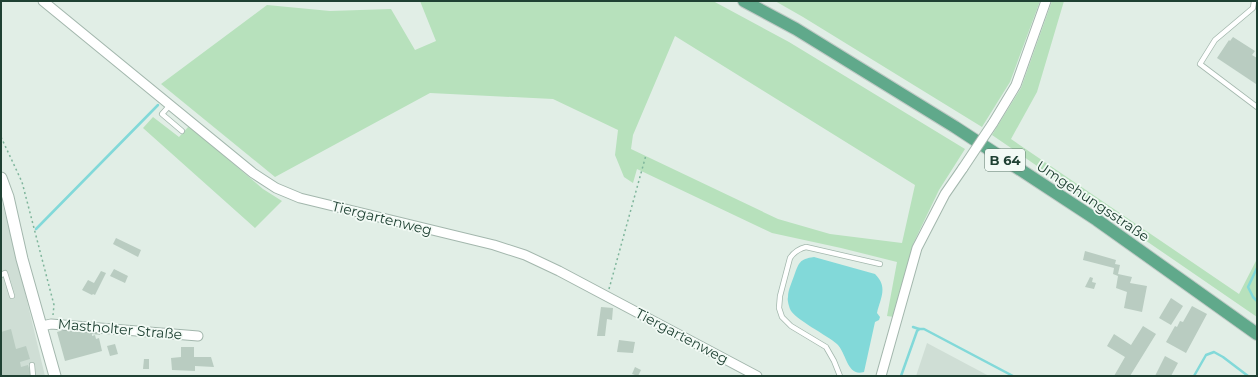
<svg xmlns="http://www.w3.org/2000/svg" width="1258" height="377" font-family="Montserrat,sans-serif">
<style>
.built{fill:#cfded5}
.green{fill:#b7e1bc;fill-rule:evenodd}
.water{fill:#82d9d9}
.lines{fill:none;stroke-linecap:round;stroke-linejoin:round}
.stream{stroke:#82d9d9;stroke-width:2.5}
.building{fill:#b9ccc1}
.service-casing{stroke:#a3b7ad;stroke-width:6}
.minor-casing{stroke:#a3b7ad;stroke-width:11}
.tertiary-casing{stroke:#a3b7ad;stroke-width:13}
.primary-casing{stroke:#c0cac6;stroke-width:14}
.path{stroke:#7eb59b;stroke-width:1.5;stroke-dasharray:2 3;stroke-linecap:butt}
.service{stroke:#fff;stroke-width:4.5}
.minor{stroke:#fff;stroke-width:9}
.tertiary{stroke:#fff;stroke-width:11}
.primary{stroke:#60a98b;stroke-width:12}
.minor-bridge-casing{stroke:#a3b7ad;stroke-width:11;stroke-linecap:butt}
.minor-bridge{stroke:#fff;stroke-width:9}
.labels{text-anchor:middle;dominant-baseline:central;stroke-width:3.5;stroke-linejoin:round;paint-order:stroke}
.shield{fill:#f2faf5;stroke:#5e786d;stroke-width:1}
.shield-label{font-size:13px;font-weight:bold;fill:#1f4133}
.street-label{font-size:14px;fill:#1f4133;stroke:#f2faf5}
</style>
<rect width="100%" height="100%" fill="#e1eee6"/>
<!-- built -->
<g class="built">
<polygon points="1,198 16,255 45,376 1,376"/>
<polygon points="927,343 989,376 916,376"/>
</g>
<!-- green -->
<g class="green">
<path d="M420,1H713L789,42L965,149L939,190L913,244L894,317L887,316L897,262L841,248L772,233L637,169L633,183L624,177L615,155L618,130L553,99L430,93L275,177L161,84L267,5L330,11L391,9L415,50L436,41ZM675,36L915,185L902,243L830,234L778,219L631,149L633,135Z"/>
<polygon points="775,1 1040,1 1010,82 982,127 803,17"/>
<polygon points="1052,1 1064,1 1037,92 1011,139 1239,294 1257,259 1257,287 1256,289 1257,317 992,135 1021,88"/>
<polygon points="153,117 179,137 189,126 263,189 282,201 255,228 143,128"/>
</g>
<!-- water -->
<path class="water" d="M814,257L875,274C888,287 881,297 877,313L880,317L879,320L875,322L864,372C847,377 847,354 837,344C827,335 794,319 790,309C789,306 787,300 788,297C788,290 792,282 794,276C799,263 799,259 814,257Z"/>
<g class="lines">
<!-- stream -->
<g class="stream">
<polyline points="36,229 158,105"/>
<polyline points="1257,268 1248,287 1253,297 1257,301"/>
<polyline points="913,327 919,329"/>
<polyline points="901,376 917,331 919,329 924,329 1013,376"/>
<polyline points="1194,376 1206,355 1214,352 1223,357 1248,376"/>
</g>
</g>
<!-- building -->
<g class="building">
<polygon points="1233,37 1255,51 1252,55 1257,58 1257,82 1256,84 1217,58 1229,40 1230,41"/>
<polygon points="116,238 141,250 138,257 113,244"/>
<polygon points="1085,251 1116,260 1115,264 1120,265 1118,274 1132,277 1130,283 1147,286 1142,312 1124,308 1127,292 1116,288 1118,276 1113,274 1114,268 1083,260"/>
<polygon points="114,269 128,276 125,283 110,276"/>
<polygon points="101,271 106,273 95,295 93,294 92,295 82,290 88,280 94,283"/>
<polygon points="1090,277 1093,278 1092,282 1096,283 1094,289 1085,287"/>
<polygon points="1171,298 1183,306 1171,325 1159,318"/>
<polygon points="1192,306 1207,314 1186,353 1166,342 1175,326 1177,327 1180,321 1183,322"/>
<polygon points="601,307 613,308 612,320 607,319 605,336 597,336"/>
<polygon points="1143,326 1156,334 1130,376 1114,376 1125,357 1107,346 1114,334 1131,345"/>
<polygon points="11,329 16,349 26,346 30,359 20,362 21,367 28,365 31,375 1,376 1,332"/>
<polygon points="67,329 101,330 100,335 92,334 92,336 95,335 96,339 99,338 102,351 65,361 57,332"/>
<polygon points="619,340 635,342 633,353 617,352"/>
<polygon points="115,344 118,354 110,356 107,346"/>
<polygon points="181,347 194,347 194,357 211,357 214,367 195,366 195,371 172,370 171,358 181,357"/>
<polygon points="1165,356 1178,363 1171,376 1155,376"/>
<polygon points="144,359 149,359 149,369 143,369"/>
<polygon points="635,367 641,370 638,376 632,374"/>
</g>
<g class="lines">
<!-- service casing -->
<g class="service-casing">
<g id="service">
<polyline points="1254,1 1253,8 1215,40 1200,64 1257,107"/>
<polyline points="170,105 162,114 182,131"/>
<polyline points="1,275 5,273 12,296"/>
<polyline points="32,365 33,376"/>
<path d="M840,376L834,361L826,347L791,326L782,317L779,308L780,296L790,258C794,252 798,249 806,247L880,264"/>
</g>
</g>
<!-- minor casing -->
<g class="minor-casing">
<g id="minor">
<polyline points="43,1 253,173 276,188 300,198 494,245 525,255 559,271 757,376"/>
<polyline points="993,123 1016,85 1046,1"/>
<polyline points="42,326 51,324 198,336"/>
<polyline points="881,376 917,248 945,194 963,168"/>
</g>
</g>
<!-- tertiary casing -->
<g class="tertiary-casing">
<polyline id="tertiary" points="1,178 8,197 22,259 55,376"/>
</g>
<!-- primary casing -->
<g class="primary-casing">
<polyline id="primary" points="744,1 796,29 955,127 1097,220 1257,334"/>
</g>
<!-- path -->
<g class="path">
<polyline points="1,137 22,182 54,305 53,315"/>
<polyline points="609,289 646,155"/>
</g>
<!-- service -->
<use href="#service" class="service"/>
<!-- minor -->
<use href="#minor" class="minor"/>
<!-- tertiary -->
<use href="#tertiary" class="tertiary"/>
<!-- primary -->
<use href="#primary" class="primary"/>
<!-- minor-bridge casing -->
<g class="minor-bridge-casing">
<polyline id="minor-bridge" points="963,168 993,123"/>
</g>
<!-- minor-bridge -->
<use href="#minor-bridge" class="minor-bridge"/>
</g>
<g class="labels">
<!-- shield labels -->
<rect class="shield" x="985" y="149" width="40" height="22" rx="3"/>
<g class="shield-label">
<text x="1005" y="160">B 64</text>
</g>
<!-- street labels -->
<g class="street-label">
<text transform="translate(1093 201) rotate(34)">Umgehungsstraße</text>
<text transform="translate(382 218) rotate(14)">Tiergartenweg</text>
<text transform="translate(120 329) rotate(5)">Mastholter Straße</text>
<text transform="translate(682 336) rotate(28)">Tiergartenweg</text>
</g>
</g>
<!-- border -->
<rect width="1258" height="377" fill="none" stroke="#1f4133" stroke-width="4"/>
</svg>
